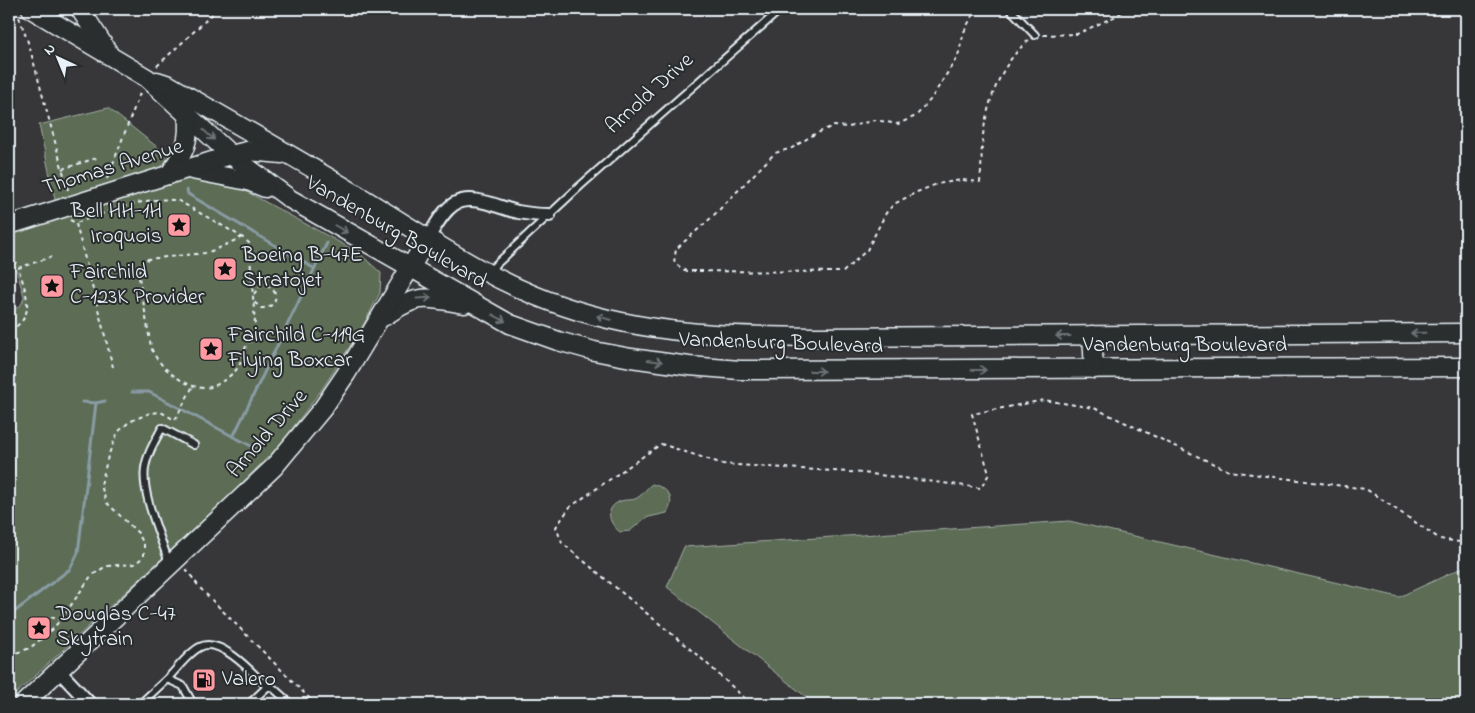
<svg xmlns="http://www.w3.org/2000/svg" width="1475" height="713" font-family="'Indie Flower',sans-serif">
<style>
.green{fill:#5d6c54;stroke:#a2aea6}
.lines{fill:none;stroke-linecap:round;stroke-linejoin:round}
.stream{stroke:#899ca5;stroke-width:3}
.lane-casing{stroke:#e8f1f8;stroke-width:10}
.street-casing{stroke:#e8f1f8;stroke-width:16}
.secondary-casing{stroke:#e8f1f8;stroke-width:21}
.path{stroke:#e8f1f8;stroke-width:2;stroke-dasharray:4 4;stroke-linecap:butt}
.lane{stroke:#2a2d2e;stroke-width:6}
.street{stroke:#2a2d2e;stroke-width:12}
.secondary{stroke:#2a2d2e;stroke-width:18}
.oneway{stroke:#6c7275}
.labels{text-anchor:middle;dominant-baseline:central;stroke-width:4;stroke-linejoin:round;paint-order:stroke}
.street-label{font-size:22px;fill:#e8f1f8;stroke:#2a2d2e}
.poi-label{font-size:22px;fill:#e8f1f8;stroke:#2a2d2e;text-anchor:start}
</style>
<rect width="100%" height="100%" fill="#373638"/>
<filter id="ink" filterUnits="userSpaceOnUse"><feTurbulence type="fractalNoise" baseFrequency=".02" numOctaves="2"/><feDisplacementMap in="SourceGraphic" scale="10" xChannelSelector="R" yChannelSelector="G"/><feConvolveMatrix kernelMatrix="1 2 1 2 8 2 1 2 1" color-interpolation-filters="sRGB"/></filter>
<g filter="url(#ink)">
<!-- green -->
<g class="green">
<path d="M108,108L171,158L238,187L359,253L381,273L380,293L362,328L322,389L280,445L227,498L9,700V321L15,319L13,310C20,306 23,304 24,296L9,246V236L12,233L59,218L39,125Z"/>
<path d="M652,484C668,488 676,498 667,513L649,517L644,519L630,531L620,532C608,523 604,507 621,501C626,499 633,501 637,498C643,495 646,488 652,484Z"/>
<polygon points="1069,521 1399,597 1466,566 1466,704 813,704 810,700 667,587 684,547"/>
</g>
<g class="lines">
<!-- stream -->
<g class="stream">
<polyline points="187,190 188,194 315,269"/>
<polyline points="132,392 149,392 255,448"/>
<polyline points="82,402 96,403 105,401"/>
<polyline points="233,437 327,243"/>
<polyline points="9,616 70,569 78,553 96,403"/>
</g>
<!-- lane casing -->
<g class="lane-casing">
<g id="lane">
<polyline points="1010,9 1035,35"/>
<polyline points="9,268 9,270"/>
<polyline points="488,272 580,186 781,9"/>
<path d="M169,563C161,537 141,494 145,468C147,454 155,441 162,428L194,445"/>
<path d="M167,679C177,669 188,653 200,647C220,636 254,674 267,687L249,704"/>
<polyline points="267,687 272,687 291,704"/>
<polyline points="140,704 167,679 183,686 193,704"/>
</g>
</g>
<!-- street casing -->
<g class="street-casing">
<g id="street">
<path d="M428,238C435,227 442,212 454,204C473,193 499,208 518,212C529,214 539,215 549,215"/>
<polyline points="59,671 90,704"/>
</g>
</g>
<!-- secondary casing -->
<g class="secondary-casing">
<g id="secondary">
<polyline points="31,9 147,78 231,155 290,199 510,324 558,341 594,351 631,358 689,366 740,370 1466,367"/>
<polyline points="80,9 108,52"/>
<path d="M157,81L169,85C234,123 300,160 364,199C428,238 491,282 563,306C647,335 729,336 816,337L1466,333"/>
<polyline points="192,170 248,181 265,188"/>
<path d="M169,175C183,154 191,142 187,115"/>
<polyline points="9,225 231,155 247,151 282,154"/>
<path d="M385,316C418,293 426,297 464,304"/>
<polyline points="1092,335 1094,369"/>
<polyline points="23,704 274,467 323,408 346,374 428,238"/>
</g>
</g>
<!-- path -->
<g class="path">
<path d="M979,9L973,14L964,32L958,56L931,99L916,116L898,124L875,120L849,127L833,126L813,135L792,148L775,153L712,217L676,249L674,263L686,271L843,272L867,250L886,213L894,204L917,192L937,184L962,180L980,182C982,166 981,151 983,135C988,100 1001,63 1029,40"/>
<polyline points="19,17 29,45 68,190"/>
<polyline points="1043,35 1077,34 1116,16 1126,9"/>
<polyline points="157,66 218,9"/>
<polyline points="62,169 100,157"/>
<polyline points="107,179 140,93"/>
<path d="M70,220L76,223C106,213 148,194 179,201L242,237L249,243L256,337L253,341L248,342C243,351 243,362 236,370C228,378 214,389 203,388C183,386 157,366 151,347L139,277L140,268L148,259L205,253L217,249L242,237"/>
<polyline points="76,224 113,367"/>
<polyline points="9,239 16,263"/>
<polyline points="18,268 51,257"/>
<path d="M254,294L259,287C279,281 282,309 261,308L254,302"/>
<path d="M9,330C37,319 26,292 19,270"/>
<polyline points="186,569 200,588 315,704"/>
<polyline points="51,617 60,620"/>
<polyline points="9,653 19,652 30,648 52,630 65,614 91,576 106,566 135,564 144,556 144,544 138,533 106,502 101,485 108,456 118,432 129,422 150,413 161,412 175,420 193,386"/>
<polyline points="751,704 702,659 562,543 556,527 570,507 661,444 723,464 863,473 981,488 989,474 972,414 1044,400 1094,408 1229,471 1366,489 1440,539 1466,543"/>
</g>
<!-- lane -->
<use href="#lane" class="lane"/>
<!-- street -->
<use href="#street" class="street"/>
<!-- secondary -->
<use href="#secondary" class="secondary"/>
</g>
<!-- one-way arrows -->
<defs><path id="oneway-shaft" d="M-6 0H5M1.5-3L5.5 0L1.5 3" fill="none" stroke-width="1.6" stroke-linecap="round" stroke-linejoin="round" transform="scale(1.25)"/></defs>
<g class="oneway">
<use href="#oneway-shaft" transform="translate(209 135) rotate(42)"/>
<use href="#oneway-shaft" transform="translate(341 229) rotate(30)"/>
<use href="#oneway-shaft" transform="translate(424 298) rotate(-3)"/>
<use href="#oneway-shaft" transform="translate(499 318) rotate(28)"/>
<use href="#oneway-shaft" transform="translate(604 318) rotate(-165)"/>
<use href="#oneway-shaft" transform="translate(1418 333) rotate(179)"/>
<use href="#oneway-shaft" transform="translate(1063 336) rotate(180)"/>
<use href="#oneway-shaft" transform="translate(655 361) rotate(8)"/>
<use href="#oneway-shaft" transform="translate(979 370)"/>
<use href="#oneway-shaft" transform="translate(817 371)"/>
</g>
</g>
<!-- icons -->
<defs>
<g id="sight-square" transform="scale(1.25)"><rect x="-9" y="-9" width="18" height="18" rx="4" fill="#ff9aa2" stroke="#2a2d2e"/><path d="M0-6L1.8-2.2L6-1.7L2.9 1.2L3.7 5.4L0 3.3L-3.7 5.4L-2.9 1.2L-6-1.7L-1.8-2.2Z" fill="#111"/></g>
<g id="fuel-square" transform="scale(1.25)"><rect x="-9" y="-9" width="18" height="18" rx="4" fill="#ff9aa2" stroke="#2a2d2e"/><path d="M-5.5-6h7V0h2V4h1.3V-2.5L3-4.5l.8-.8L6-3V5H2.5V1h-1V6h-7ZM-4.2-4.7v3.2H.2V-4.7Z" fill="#111"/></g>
</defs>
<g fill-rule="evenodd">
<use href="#sight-square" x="179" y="225"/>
<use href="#sight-square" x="225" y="269"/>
<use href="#sight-square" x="52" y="286"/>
<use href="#sight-square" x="211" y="349"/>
<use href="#sight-square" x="39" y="628"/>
<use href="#fuel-square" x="204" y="680"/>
</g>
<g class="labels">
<!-- street labels -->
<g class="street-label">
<text transform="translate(650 94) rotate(-42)">Arnold Drive</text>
<text transform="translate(113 168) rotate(-17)">Thomas Avenue</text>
<text transform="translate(396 233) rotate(30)">Vandenburg Boulevard</text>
<text transform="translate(781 344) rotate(2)">Vandenburg Boulevard</text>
<text x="1185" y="346">Vandenburg Boulevard</text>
<text transform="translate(268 434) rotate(-49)">Arnold Drive</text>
</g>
<!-- poi labels -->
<g class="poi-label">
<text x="162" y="212" text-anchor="end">Bell HH-1H<tspan x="162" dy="25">Iroquois</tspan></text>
<text x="242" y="256">Boeing B-47E<tspan x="242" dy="25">Stratojet</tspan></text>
<text x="70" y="273">Fairchild<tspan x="70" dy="25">C-123K Provider</tspan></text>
<text x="228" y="336">Fairchild C-119G<tspan x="228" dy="25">Flying Boxcar</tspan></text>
<text x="56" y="615">Douglas C-47<tspan x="56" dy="25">Skytrain</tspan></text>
<text x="222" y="680">Valero</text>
</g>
</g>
<!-- margin -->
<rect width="1475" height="713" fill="none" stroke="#2a2d2e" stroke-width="30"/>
<rect x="15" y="15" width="1445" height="683" fill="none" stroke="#e8f1f8" stroke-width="2" filter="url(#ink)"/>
<!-- north arrow -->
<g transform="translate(58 58) rotate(316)" stroke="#2a2d2e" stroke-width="4" paint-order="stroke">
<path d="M0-4L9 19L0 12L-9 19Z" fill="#e8f1f8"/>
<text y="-8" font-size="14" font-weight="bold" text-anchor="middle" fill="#e8f1f8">N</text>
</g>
</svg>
